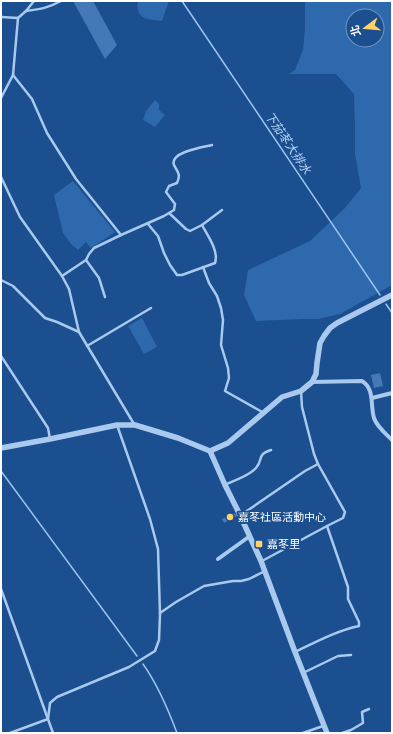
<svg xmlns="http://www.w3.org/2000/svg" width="393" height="734" font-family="Arial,'Noto Sans TC',sans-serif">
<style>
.green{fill:#2e69ad;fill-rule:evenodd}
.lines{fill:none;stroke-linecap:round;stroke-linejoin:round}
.stream{stroke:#9cc4f0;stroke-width:1.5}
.building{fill:#4478b7}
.service{stroke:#a9c9ee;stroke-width:2.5}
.minor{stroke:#a9c9ee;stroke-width:4}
.tertiary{stroke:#a9c9ee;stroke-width:5.5}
.poi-dot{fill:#ffd166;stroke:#1b4f8f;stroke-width:1.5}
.labels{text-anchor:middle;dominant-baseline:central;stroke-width:4;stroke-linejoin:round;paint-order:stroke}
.poi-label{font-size:11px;fill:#fff;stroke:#1b4f8f;text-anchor:start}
.water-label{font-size:12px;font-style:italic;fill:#b5d3f5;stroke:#1b4f8f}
</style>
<rect width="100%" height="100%" fill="#1b4f8f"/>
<!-- green -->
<g class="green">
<path d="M138,1H169L162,21C148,19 135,20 138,1Z"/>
<path d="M305,1H392V285L340,314L318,319H303L256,321L244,295L248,270L310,241L345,208L361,188L355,154V125L354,94L336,74H289L295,70L303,50L305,29ZM353,16H377V40H353Z"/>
<polygon points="155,100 159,104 159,110 165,115 155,127 143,120 146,111"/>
<polygon points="73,181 115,232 91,248 86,242 78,250 71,244 63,233 54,195"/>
<polygon points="142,318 157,347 144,354 128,326"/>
</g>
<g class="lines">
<!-- stream -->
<g class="stream">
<polyline points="182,1 380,295"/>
<polyline points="386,304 392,313"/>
<polyline points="1,471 137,656"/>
<path d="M143,664C158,685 168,709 177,733"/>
</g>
</g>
<!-- building -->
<g class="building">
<polygon points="73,1 93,1 117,45 105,59"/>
<polygon points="380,373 383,386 374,388 371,375"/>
<polygon points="235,513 237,516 224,523 222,519"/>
</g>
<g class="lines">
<!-- service -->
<g class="service">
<path d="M26,11C41,9 48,8 61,1"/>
<polyline points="1,17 18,18"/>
<polyline points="13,75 32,99 47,133 76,179 121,235"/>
<polyline points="1,98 13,75 18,18 26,11 34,1"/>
<polyline points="1,177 20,217 62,276 69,289 79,332 134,424"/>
<polyline points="169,213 186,229 190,231 202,225 222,210"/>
<path d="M148,224L158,236L164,253L170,265L177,275H182L215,263C219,251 208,236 202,225"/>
<polyline points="86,260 99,278 105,297"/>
<polyline points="203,267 209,283 217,296 221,308 223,320 221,345 228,368 229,378 225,391 264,413"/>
<path d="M62,276L86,260L89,254L94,248L121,235L164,216L174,210L175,204L166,192L169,186L177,183C181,174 178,173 174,165C169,152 204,147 212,145"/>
<polyline points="1,280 13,286 45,318 57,322 79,332"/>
<polyline points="87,346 151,308"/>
<polyline points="1,356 48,428 50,439"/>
<path d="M225,485C235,480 249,476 256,468C264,459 256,455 271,450"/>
<polyline points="241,515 305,471 318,464"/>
<polyline points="262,561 327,526 343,518 345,512 318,464 314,454 302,407 301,391"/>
<polyline points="1,589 53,733"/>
<polyline points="160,613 176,602 204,586 233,581 241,581 249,579 265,571"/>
<path d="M295,652C316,642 336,631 359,626V622L348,599V587L327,526"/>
<polyline points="303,673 338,656 351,655"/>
<polyline points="10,733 48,719 50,703 57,697 129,667 155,651 159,640 160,614 158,549 150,519 117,425"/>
<polyline points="303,733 323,726"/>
<polyline points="342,733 351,730 363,723 362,712 369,709"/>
</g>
<!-- minor -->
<g class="minor">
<path d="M312,382L362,381C375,389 370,405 374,418C377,427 386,434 392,440"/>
<polyline points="372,398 392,393"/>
<polyline points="218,559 250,536"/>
</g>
<!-- tertiary -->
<g class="tertiary">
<polyline points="1,448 50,439 117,425 135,425 178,438 210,451 225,485 240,515 261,561 295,652 327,733"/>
<polyline points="210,451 228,443 282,397 301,391 312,382 316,374 317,363 320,343 324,336 330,328 337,323 392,295"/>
</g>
</g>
<!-- markers -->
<g class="poi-dot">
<circle cx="230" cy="517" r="4"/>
<rect x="255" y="540" width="8" height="8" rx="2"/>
</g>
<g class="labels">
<!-- poi labels -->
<g class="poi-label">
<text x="238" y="517">嘉苳社區活動中心</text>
<text x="267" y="544">嘉苳里</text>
</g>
<!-- water labels -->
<g class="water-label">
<text transform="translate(288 143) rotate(56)">下茄苳大排水</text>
</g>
</g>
<!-- border -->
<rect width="393" height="734" fill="none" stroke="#ffffff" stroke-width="4"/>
<!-- north arrow -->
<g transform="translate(365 28) rotate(254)"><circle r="19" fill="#1b4f8f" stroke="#7695bc"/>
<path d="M0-3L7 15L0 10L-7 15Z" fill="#ffd166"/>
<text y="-6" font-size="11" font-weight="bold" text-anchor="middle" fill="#ffffff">北</text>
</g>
</svg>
